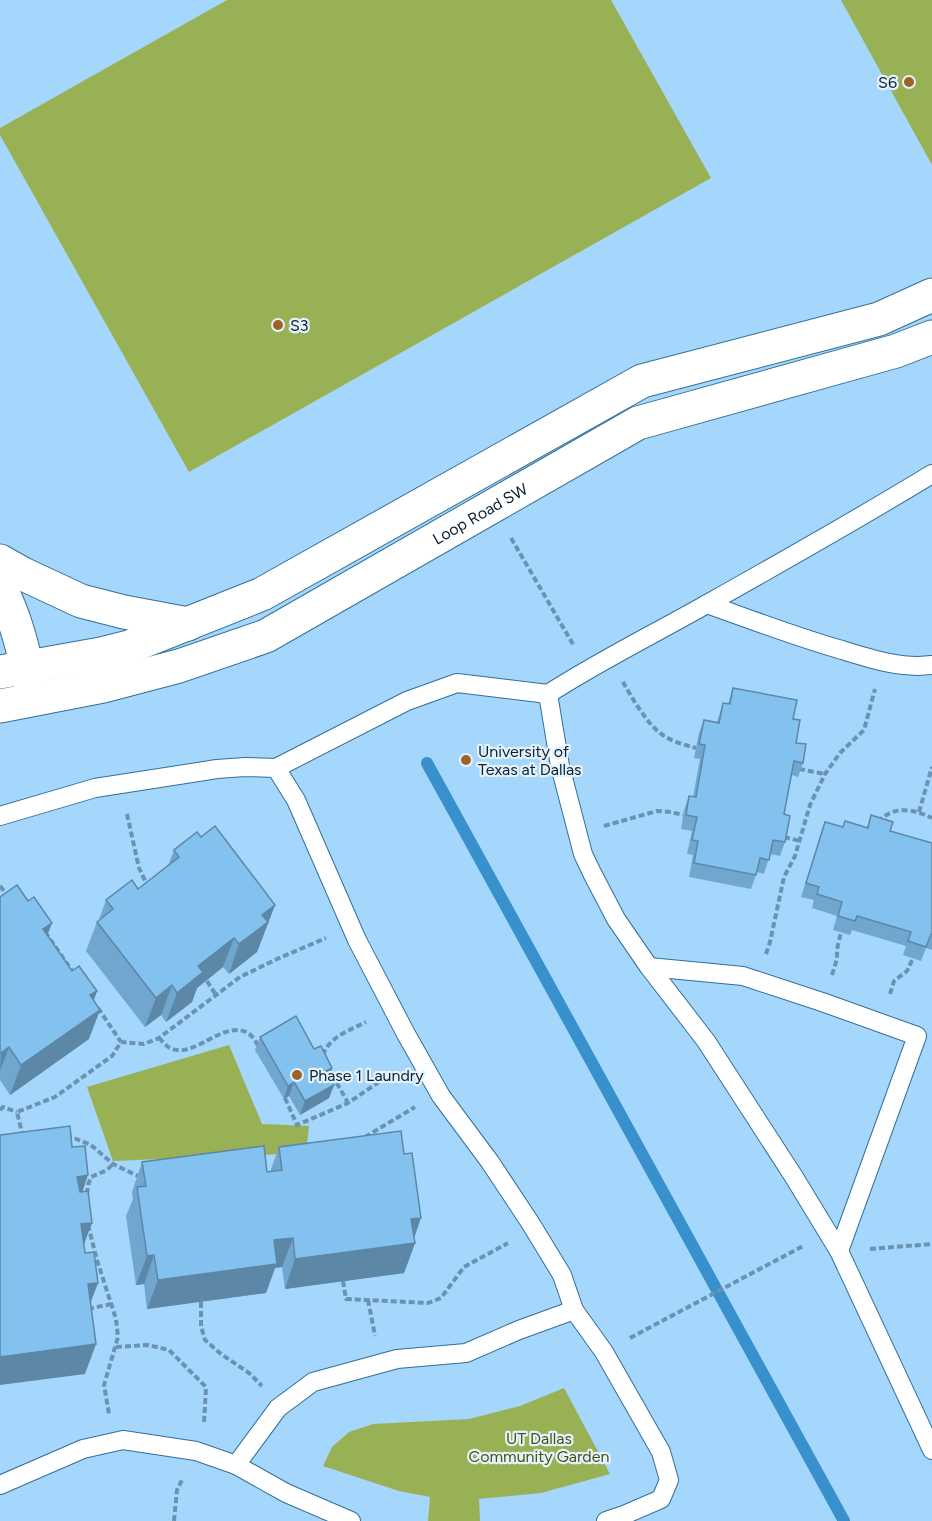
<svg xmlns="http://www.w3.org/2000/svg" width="932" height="1521" font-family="Figtree,sans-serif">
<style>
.green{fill:#99b155}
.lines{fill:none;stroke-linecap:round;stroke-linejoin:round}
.stream{stroke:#3891cd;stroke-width:12}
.service-casing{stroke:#326f99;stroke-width:20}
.minor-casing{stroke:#326f99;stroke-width:35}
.path{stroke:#6b93b1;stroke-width:4;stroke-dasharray:6 3;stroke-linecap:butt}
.service{stroke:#fff;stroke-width:18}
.minor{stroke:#fff;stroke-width:33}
.wall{fill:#71a6ce}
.shaded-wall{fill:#5c87a7}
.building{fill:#83c1ef;stroke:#5c87a7;stroke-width:1.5}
.poi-dot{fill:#9e6225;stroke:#e5f2fb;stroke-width:2}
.labels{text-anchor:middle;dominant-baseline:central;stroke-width:4.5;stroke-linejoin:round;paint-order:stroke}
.poi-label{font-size:16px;fill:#082133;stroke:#e5f2fb;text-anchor:start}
.street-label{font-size:16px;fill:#082133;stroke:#e5f2fb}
.park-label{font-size:16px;fill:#455511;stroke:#e5f2fb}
</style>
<rect width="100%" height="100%" fill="#a5d6fb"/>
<!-- green -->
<g class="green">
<polygon points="227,0 611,0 711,178 189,472 0,135 0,128"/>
<polygon points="841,0 932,0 932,165"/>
<polygon points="229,1045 262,1124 309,1126 306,1153 113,1161 87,1087"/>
<polygon points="564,1388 610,1474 541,1493 479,1499 480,1521 428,1521 430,1497 399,1491 323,1466 332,1447 349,1432 373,1424 469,1419 520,1406"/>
</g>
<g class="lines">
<!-- stream -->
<polyline class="stream" points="427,763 844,1521"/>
<!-- service casing -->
<g class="service-casing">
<g id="service">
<path d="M932,474C858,519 782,562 707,604C654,634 599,661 548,694L560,766L583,854L592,873L616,919L649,967L706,1041L794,1177L839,1251L932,1450"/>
<path d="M707,604C752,620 796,637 842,650C871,659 901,669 932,665"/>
<polyline points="276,768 407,701 457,683 548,694"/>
<polyline points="0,816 95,788 217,769 245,767 276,768 296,800 357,940 406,1034 441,1096 490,1162 531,1224 562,1275 574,1310 604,1352 661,1452 669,1480 661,1499 624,1515 606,1521"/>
<polyline points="649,967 743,976 822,1002 917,1036 839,1251"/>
<polyline points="236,1465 278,1408 313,1382 397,1359 466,1353 519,1330 574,1310"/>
<polyline points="0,1485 83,1449 123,1440 196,1451 236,1465 286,1493 351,1521"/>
</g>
</g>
<!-- minor casing -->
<g class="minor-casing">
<g id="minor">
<polyline points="0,561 23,574 81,601 124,612 188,624"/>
<path d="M0,587C16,618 24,652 31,686"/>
<polyline points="0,672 101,654 129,647 262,594 642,381 879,319 932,295"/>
<path id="s1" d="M0,706L103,686L179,666L266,636L638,423L896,351L932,337"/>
</g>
</g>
<!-- path -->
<g class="path">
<polyline points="511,538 574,646"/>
<path d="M623,682C632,698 646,722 660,733C670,741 684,745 696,748"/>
<polyline points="799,769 825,774"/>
<polyline points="919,812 932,767"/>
<polyline points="127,814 139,868 148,887"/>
<path d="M878,822C893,805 914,809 932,818"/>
<polyline points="604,826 657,811 671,812 683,815"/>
<polyline points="784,837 800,841"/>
<polyline points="0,886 8,896"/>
<polyline points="45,932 75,975"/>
<polyline points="766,954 770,942 784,877 795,856 810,805 825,774 840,753 864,730 875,689"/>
<polyline points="832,975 837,959 837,949 841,932"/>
<polyline points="207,981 216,995"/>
<polyline points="890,994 894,981 907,971 913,958"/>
<polyline points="98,1008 121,1042"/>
<path d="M159,1038C162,1041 166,1046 170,1048C194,1060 223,1019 248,1033C253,1036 256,1043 260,1048"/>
<path d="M323,1055C329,1037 350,1030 366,1022"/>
<polyline points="328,1067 348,1103"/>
<polyline points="285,1098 297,1125 348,1103 395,1071"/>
<polyline points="0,1110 3,1107 17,1112"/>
<polyline points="25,1136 22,1133 17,1112 55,1097 112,1056 121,1042 144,1044 159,1038 240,977 277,959 326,938"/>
<polyline points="66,1136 69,1136 91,1145 113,1164 140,1177"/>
<polyline points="365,1137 415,1107"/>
<polyline points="87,1194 88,1185 91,1177 107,1170 113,1164"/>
<polyline points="88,1225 97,1260 116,1319 118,1337 104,1385 109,1414"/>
<polyline points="870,1249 932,1244"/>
<polyline points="343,1281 346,1299 428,1303 441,1298 464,1267 508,1243"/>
<polyline points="368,1300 375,1336"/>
<polyline points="201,1302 201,1326 205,1340 221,1354 249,1373 262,1386"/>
<polyline points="88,1309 111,1304"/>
<polyline points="630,1338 803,1246"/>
<polyline points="116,1347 148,1345 169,1350 206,1387 204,1424"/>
<polyline points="174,1521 177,1490 183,1478"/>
</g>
<!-- service -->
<use href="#service" class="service"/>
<!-- minor -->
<use href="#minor" class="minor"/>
</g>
<!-- wall -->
<g class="wall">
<polygon points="733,688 793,719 796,743 803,763 798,777 792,775 784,814 785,842 780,856 770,854 764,874 757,872 751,889 689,877 693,855 687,854 692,831 681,829 684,810 689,796 693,797 700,759 694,758 699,733 704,720 717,722 723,703 728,704"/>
<polygon points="871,815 890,831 932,843 932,950 926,948 921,961 903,955 906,946 852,930 850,935 833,930 837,916 812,908 814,900 801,897 825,822 843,827 867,827"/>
<polygon points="201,837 275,905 257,952 229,974 223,967 197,988 192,1002 166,1022 161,1015 145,1027 86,951 97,922 99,920 106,900 138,889 168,866 174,850"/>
<polygon points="0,897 47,936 72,971 97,991 94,1000 89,1039 10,1095 0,1080"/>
<polygon points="260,1037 314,1049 332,1068 329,1077 334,1085 329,1098 300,1115 289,1096 284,1099 255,1050"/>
<polygon points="279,1147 414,1238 415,1243 404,1273 285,1289 282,1267 275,1268 266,1293 147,1309 144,1284 136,1285 126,1216 133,1199 132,1192 142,1162 267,1172 270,1172"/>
</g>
<!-- shaded-wall -->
<g class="shaded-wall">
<polygon points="275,905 257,952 229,974 239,944 262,915"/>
<polygon points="52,923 41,952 43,929"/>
<polygon points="234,938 223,967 197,988 192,1002 166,1022 177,993 198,966"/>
<polygon points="172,985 161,1015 145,1027 156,998"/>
<polygon points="97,991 87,1019 100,1010 89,1039 10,1095 21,1065 90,995"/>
<polygon points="9,1047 0,1071 1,1053"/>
<polygon points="332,1068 328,1082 326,1071"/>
<polygon points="294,1082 289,1096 284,1099 288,1086"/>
<polygon points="334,1085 329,1098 300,1115 305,1101"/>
<polygon points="88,1175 78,1205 77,1177"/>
<polygon points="421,1218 412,1244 415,1243 404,1273 285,1289 295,1259 411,1219"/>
<polygon points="92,1223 81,1252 81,1224"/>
<polygon points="293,1238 282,1267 275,1268 266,1293 147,1309 158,1280 274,1240"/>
<polygon points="154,1255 144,1284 136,1285 147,1256"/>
<polygon points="98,1283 87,1312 88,1284"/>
<polygon points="96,1344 85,1374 0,1385 0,1357"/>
</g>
<!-- building -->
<g class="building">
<polygon points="733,688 797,700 793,719 800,720 796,743 806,744 803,763 794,761 784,814 790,816 785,842 773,840 769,860 760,858 756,875 694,863 698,841 692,840 697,817 686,815 689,796 696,797 705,745 699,744 704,720 719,723 723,703 730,704"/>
<polygon points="871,815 893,822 890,831 932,843 932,934 931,934 926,947 908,941 911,932 857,916 855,921 838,916 842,902 817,894 819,887 806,883 825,822 843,827 845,821 868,828"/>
<polygon points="215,826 275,905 262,915 268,922 239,944 234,938 198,966 203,972 177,993 172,985 156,998 97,922 113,909 106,900 132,880 138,889 179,857 174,850 197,832 201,837"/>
<polygon points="17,885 28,901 34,897 52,923 43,929 72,971 79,966 97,991 90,995 100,1010 21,1065 9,1047 1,1053 0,1052 0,897"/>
<polygon points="296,1016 314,1049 321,1046 332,1068 326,1071 334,1085 305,1101 294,1082 288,1086 260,1037"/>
<polygon points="70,1126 72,1147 85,1146 88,1175 77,1177 80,1192 88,1191 92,1223 81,1224 85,1253 94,1252 98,1283 88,1284 96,1344 0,1357 0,1135"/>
<polygon points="401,1131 404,1154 412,1153 421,1218 411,1219 415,1243 295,1259 293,1238 274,1240 277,1264 158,1280 154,1255 147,1256 137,1187 146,1186 142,1162 264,1146 267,1172 282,1170 279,1147"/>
</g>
<!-- markers -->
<g class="poi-dot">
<circle cx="909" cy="82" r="6"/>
<circle cx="278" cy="325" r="6"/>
<circle cx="466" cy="760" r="6"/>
<circle cx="297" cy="1075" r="6"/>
</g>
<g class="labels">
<!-- poi labels -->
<g class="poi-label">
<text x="897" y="82" text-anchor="end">S6</text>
<text x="290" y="325">S3</text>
<text x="478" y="751">University of<tspan x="478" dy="18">Texas at Dallas</tspan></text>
<text x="309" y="1075">Phase 1 Laundry</text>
</g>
<!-- street labels -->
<g class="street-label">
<text stroke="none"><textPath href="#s1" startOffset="522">Loop Road SW</textPath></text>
</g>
<!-- park labels -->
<g class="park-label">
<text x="539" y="1438">UT Dallas<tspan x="539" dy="18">Community Garden</tspan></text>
</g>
</g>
</svg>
